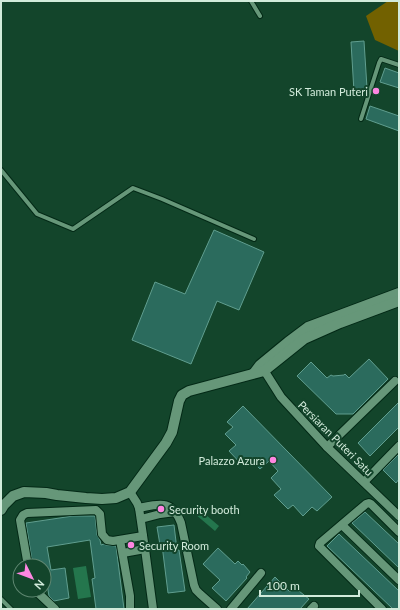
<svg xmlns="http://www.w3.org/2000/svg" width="400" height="610" font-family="Lato,sans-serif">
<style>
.forest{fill:#726100}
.water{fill:#24764d}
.building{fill:#2b6b5d;stroke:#609e8f}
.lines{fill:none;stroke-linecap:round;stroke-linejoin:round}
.service-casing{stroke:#032916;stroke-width:6}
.minor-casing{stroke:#032916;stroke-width:10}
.tertiary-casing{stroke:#032916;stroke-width:12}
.service{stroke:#669779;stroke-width:4}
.minor{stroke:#669779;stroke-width:8}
.tertiary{stroke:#669779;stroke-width:10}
.poi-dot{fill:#fe86e1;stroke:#13452b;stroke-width:1.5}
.labels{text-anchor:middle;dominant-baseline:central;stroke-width:4;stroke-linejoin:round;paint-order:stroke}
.poi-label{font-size:11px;fill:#d2ebdb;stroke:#13452b;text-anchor:end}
.street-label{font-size:11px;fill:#d2ebdb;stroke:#13452b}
</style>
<rect width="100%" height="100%" fill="#13452b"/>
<!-- forest -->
<polygon class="forest" points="388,1 399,1 399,51 375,40 366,16"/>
<!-- water -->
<g class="water">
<polygon points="199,509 219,526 215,531 195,514"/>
<polygon points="86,566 91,597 78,599 73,568"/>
</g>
<!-- building -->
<g class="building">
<polygon points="364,41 367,88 366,91 354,92 351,42"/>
<polygon points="385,68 399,73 399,88 380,82"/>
<polygon points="370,106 399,116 399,131 366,119"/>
<polygon points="214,230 264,252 239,310 217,301 191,364 132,340 155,282 185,294"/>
<polygon points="369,359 388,379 353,414 336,414 297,376 311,362 327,378 331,375 333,376 344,375 345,374 349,378"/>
<polygon points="399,402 399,427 370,456 358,443"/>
<polygon points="243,406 332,497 317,511 312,507 303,516 293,505 288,509 274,495 281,489 271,478 278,471 269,461 260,469 250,459 243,466 229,451 236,445 225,434 233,427 227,422"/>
<polygon points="399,454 399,479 396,483 383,470"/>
<polygon points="365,512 399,544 399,568 352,523"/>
<polygon points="73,516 95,516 97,535 100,540 101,545 104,544 106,545 116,546 124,609 96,609 92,579 95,578 90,540 47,547 51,570 65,568 69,598 54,601 49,596 44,566 33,566 26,523"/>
<polygon points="174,525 177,550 179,550 185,591 168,593 162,545 160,545 157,527"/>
<polygon points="339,534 399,591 399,609 393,609 327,546"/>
<polygon points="218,548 235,564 238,561 242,565 243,564 250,572 246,577 247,578 226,601 212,588 220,580 203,564"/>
<polygon points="275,577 290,592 294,587 309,599 300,609 247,609"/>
</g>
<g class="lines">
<!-- service casing -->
<g class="service-casing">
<g id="service">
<polyline points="251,1 260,16"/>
<polyline points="361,119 379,63 381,59 399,65"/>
<polyline points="1,170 37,214 73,229 133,188 162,199 254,239"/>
<polyline points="1,599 11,609"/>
</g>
</g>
<!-- minor casing -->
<g class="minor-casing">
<g id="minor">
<polyline points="262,367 281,397 327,447 399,516"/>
<polyline points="327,447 395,381"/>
<polyline points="364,482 399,446"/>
<polyline points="130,492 137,503 139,508 145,549 153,609"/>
<path d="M139,508C159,504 172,499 181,523L194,585L196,590L200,594L217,609"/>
<polyline points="141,519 160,514 175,512"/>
<polyline points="342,525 399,580"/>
<polyline points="120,540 130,596 130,609"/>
<polyline points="123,553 145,549"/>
<polyline points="28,566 20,520 23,515 27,513 96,510 100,514 102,534 107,540 113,541 143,536"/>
<polyline points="35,590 55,609"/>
<polyline points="231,609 261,573"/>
<polyline points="311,609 314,606"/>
<polyline points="382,609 319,546 320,543 366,504 369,503 371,504 399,532"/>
</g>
</g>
<!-- tertiary casing -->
<g class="tertiary-casing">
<g id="tertiary">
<polyline points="254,373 260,365 288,342 308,327 399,293"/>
<polyline points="1,510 4,505 13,496 24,492 46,493 57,495 86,498 102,499 116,498 130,492 166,443 172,432 179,401 182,395 189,391 264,371 304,339 340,323 399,301"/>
</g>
</g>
<!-- service -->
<use href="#service" class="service"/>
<!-- minor -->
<use href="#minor" class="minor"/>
<!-- tertiary -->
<use href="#tertiary" class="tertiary"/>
</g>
<!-- markers -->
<g class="poi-dot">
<circle cx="376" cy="91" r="4"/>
<circle cx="273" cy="460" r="4"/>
<circle cx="161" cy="509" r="4"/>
<circle cx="131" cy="545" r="4"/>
</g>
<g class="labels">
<!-- poi labels -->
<g class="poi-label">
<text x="368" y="91">SK Taman Puteri</text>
<text x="265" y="460">Palazzo Azura</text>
<text x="169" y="509" text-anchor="start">Security booth</text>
<text x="139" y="545" text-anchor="start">Security Room</text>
</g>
<!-- street labels -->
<g class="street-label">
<text transform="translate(336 438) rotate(45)">Persiaran Puteri Satu</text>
</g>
</g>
<!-- border -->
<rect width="400" height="610" fill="none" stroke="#d2ebdb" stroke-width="4"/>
<!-- north arrow -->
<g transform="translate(32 578) rotate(132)"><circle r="19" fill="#13452b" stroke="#5f8771"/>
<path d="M0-3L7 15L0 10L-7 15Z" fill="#fe86e1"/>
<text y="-6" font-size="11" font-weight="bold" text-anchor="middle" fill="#d2ebdb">N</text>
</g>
<!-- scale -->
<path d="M260 590v6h99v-6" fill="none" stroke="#d2ebdb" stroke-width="2"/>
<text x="266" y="590" font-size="12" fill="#d2ebdb" stroke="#13452b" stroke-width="3" paint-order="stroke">100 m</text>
</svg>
